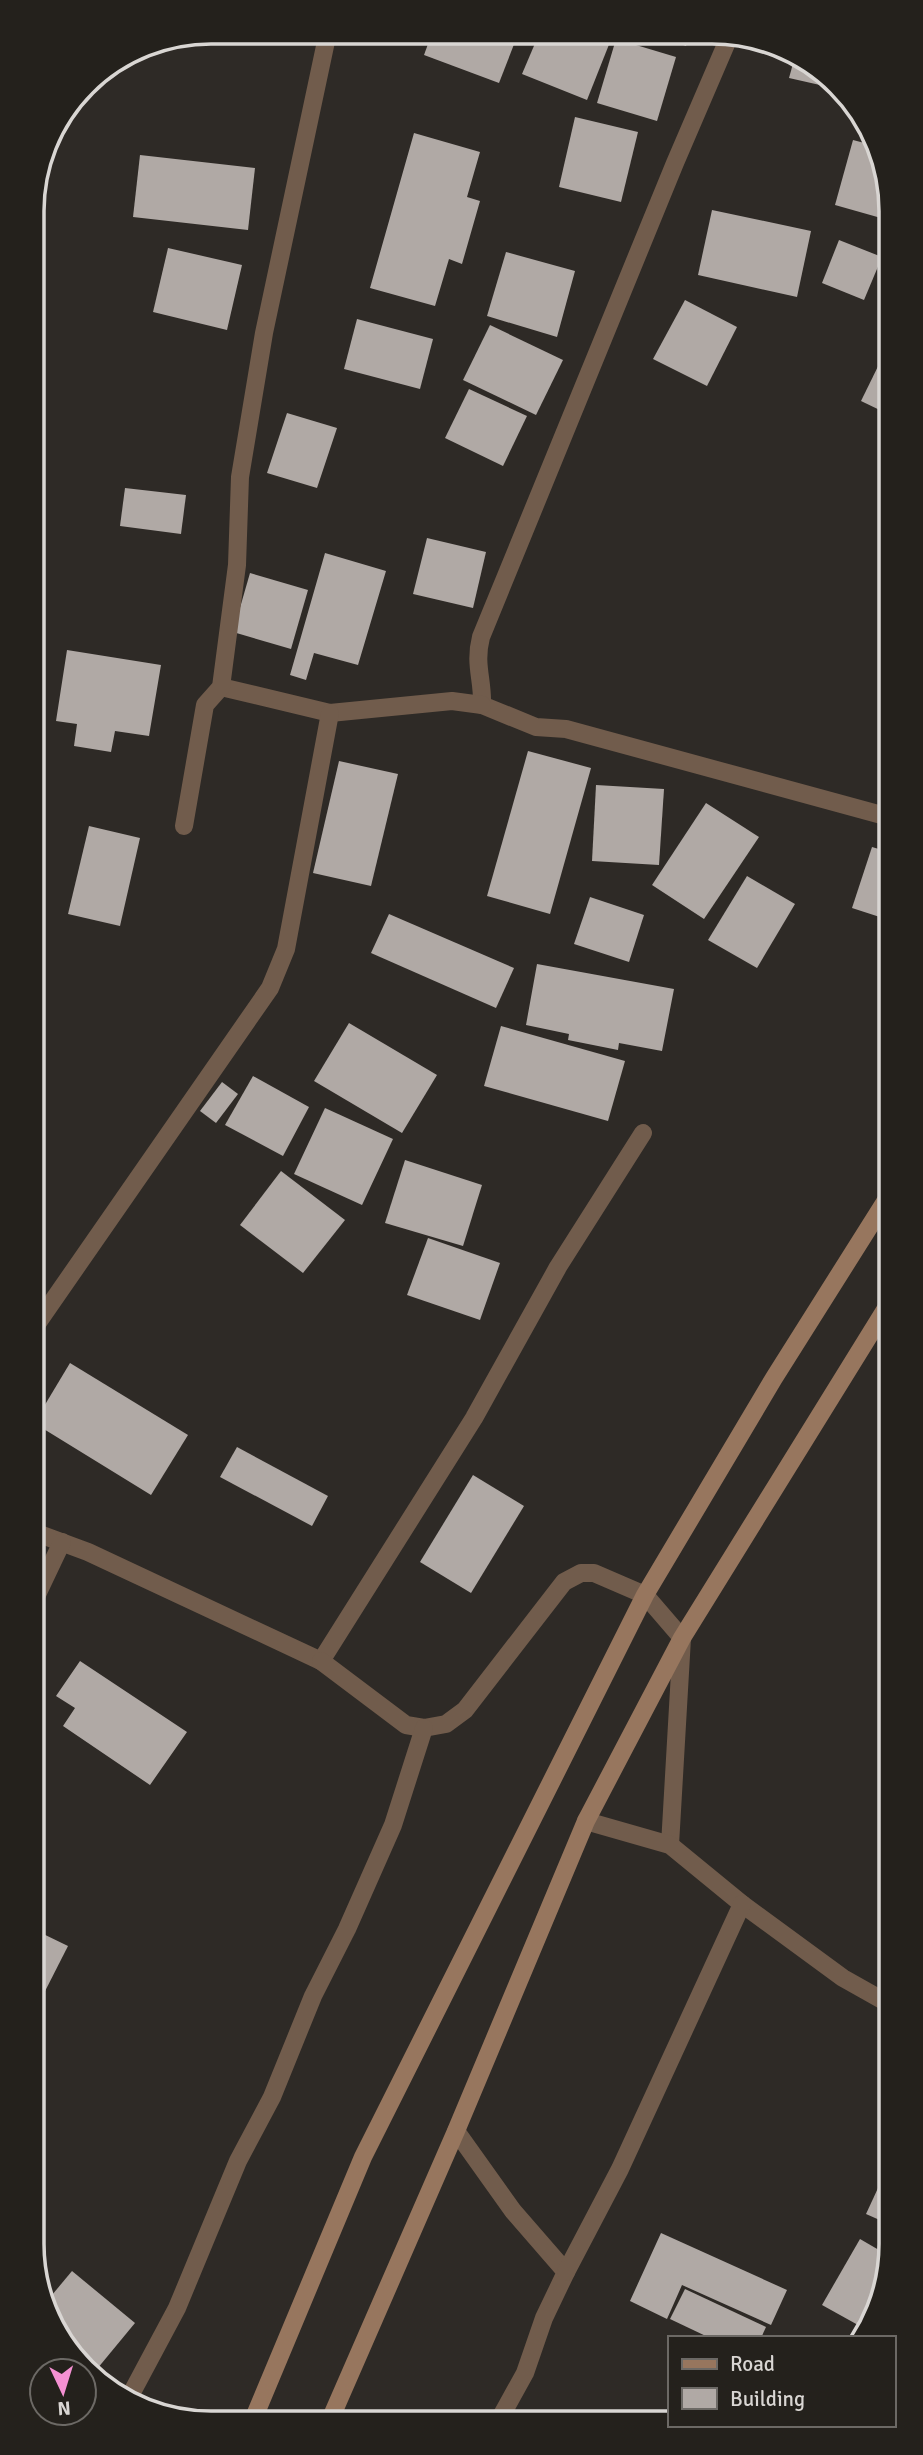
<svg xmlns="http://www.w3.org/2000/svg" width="923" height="2455" font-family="Signika,sans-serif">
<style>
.building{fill:#b0a9a5}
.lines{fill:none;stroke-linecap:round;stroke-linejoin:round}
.minor{stroke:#715c4c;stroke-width:18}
.secondary{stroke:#97765e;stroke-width:18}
.rim{fill:none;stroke:#d9d6d3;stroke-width:3.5}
</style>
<rect width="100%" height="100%" fill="#2e2a26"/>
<!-- building -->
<g class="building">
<polygon points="432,33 518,34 499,83 424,55"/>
<polygon points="539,34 590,34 610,42 587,100 522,74"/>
<polygon points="652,34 662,34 690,35 686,46"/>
<polygon points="616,39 676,57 657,121 597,103"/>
<polygon points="794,60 839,84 842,90 789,78"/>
<polygon points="575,117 638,132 621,202 559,187"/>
<polygon points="414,133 480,152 467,197 480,201 462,264 449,259 435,306 370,288"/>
<polygon points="853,140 872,145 888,175 888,220 835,205"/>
<polygon points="140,155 255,168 248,230 133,217"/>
<polygon points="712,210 811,231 797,297 698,275"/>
<polygon points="839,240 882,257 864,300 822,283"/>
<polygon points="168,248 242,265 227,330 153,312"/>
<polygon points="506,252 575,271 557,337 487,316"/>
<polygon points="685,300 737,327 707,386 653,359"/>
<polygon points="357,319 433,339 420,389 344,369"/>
<polygon points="490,325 563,360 536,415 463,380"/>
<polygon points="888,346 888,414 861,401"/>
<polygon points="469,389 527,416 503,466 445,438"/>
<polygon points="287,413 337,428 317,488 267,473"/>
<polygon points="125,488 186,495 181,534 120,526"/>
<polygon points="427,538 486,552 473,608 413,594"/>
<polygon points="325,553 386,571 358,665 314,653 306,680 290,675"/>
<polygon points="250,573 308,590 291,649 233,632"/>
<polygon points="67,650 161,665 149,736 115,731 111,752 74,746 77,724 56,721"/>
<polygon points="528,751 591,768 550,914 487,896"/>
<polygon points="339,761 398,774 371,886 313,873"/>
<polygon points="596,785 664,789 659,865 592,861"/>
<polygon points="706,803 759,837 704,919 652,885"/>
<polygon points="89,826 140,838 120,926 68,914"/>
<polygon points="872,847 889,852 889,920 852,908"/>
<polygon points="747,876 795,904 757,968 708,940"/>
<polygon points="590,897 644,915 629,962 574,944"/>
<polygon points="389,914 514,968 496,1008 371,953"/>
<polygon points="537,964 674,989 662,1051 619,1043 618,1050 568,1040 569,1034 526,1025"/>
<polygon points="349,1023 437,1075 402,1133 314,1081"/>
<polygon points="501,1026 625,1061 608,1121 484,1086"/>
<polygon points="253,1076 309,1107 283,1156 225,1125"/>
<polygon points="222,1082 238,1094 216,1123 200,1111"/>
<polygon points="325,1108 393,1139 362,1205 294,1174"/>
<polygon points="405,1160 482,1185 463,1246 385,1223"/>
<polygon points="281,1171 345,1220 303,1273 240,1225"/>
<polygon points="428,1238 500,1263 480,1320 407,1295"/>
<polygon points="70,1363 188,1435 151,1495 34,1423"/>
<polygon points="237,1447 328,1496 312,1526 220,1477"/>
<polygon points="473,1475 524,1506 471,1593 420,1562"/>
<polygon points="80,1661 187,1732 150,1785 63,1726 75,1708 56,1696"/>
<polygon points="35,1930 68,1946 39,2003 35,2001"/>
<polygon points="891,2160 891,2225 866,2214"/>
<polygon points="661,2233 787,2290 771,2325 682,2285 667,2319 630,2301"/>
<polygon points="860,2239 891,2257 878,2312 867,2330 822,2305"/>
<polygon points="72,2271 135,2323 97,2369 73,2350 47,2301"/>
<polygon points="685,2289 766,2327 761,2338 710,2338 670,2319"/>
</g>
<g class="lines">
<!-- minor -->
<g class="minor">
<path d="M730,35L675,163L481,637C474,665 483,679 482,705L536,727L566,729L889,817"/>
<polyline points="221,687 330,713 452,701 482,705"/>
<polyline points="184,826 205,705 221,687 237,565 240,477 264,333 328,32"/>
<polyline points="34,1328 270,988 286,949 330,713"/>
<polyline points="34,1532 88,1552 321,1661 474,1418 558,1267 643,1133"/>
<polyline points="34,1601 62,1542"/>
<polyline points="321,1661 406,1725 424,1728 446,1724 465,1710 564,1582 581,1573 594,1573 645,1595 682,1638 670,1845"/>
<polyline points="586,1821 670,1845 742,1904 843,1978 891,2005"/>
<polyline points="456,2131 513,2211 566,2272 544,2318 525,2373 499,2420"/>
<polyline points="566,2272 620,2169 742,1904"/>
<polyline points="130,2396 177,2308 238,2161 272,2097 313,1996 347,1929 393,1825 424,1728"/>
</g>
<!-- secondary -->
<g class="secondary">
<polyline points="253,2420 363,2157 645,1595 774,1378 890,1194"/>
<polyline points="330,2420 456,2131 586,1821 682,1638 890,1302"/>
</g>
</g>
<!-- crop -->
<path d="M0 0H923V2455H0ZM211 44H712A167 167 0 0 1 879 211V2244A167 167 0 0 1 712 2411H211A167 167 0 0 1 44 2244V211A167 167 0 0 1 211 44Z" fill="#24211c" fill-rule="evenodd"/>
<path class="rim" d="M211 44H712A167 167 0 0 1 879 211V2244A167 167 0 0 1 712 2411H211A167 167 0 0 1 44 2244V211A167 167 0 0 1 211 44Z"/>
<!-- legend -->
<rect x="668" y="2336" width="228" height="91" fill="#24211c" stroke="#6c6965" stroke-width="2"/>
<rect x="682" y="2359" width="35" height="10" fill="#97765e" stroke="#6c6965" stroke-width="2"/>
<text x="730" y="2371" font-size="21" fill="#d9d6d3">Road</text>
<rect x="682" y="2388" width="35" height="21" fill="#b0a9a5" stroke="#6c6965" stroke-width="2"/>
<text x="730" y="2406" font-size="21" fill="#d9d6d3">Building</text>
<!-- north arrow -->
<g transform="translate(63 2392) rotate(176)"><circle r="33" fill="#24211c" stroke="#6c6965" stroke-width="2"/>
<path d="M0-5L12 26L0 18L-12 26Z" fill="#f591d3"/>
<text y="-10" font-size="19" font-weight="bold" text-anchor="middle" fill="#d9d6d3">N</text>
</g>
</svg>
